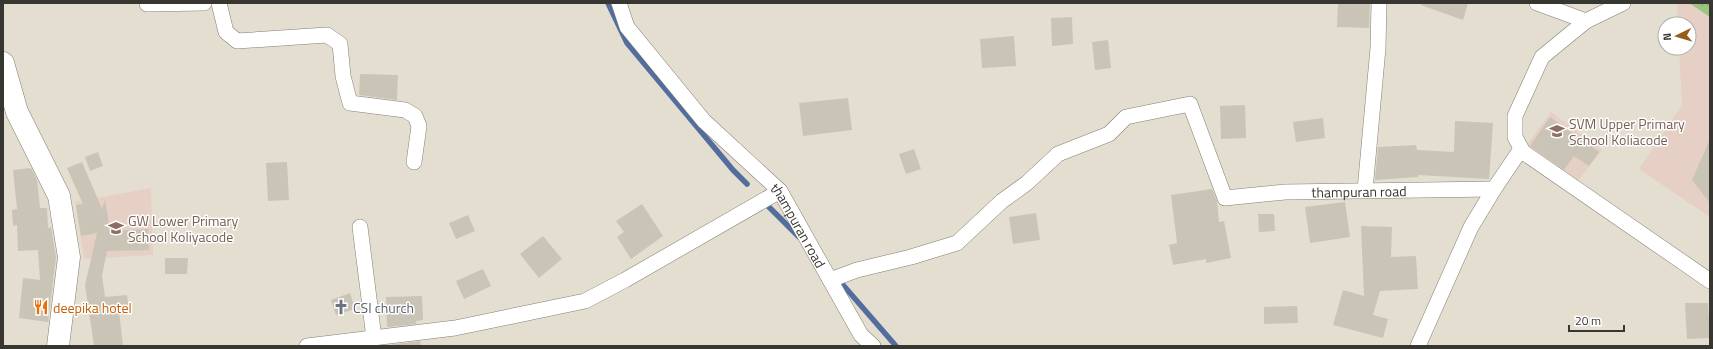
<svg xmlns="http://www.w3.org/2000/svg" width="1713" height="349" font-family="'Titillium Web',sans-serif">
<style>
.education{fill:#e6cfc4}
.park{fill:url(#park-crowns)}
.lines{fill:none;stroke-linecap:round;stroke-linejoin:round}
.stream{stroke:#536d9e;stroke-width:5.5}
.building{fill:#cac4b7}
.minor-casing{stroke:#847f73;stroke-width:16}
.secondary-casing{stroke:#847f73;stroke-width:23}
.minor{stroke:#fff;stroke-width:15}
.secondary{stroke:#fff;stroke-width:22}
.labels{text-anchor:middle;dominant-baseline:central;stroke-width:3;stroke-linejoin:round;paint-order:stroke}
.education-label{font-size:14px;fill:#785e54;stroke:#fff;text-anchor:start}
.street-label{font-size:14px;fill:#383631;stroke:#fff}
.food-label{font-size:14px;fill:#c56008;stroke:#fff;text-anchor:start}
.worship-label{font-size:14px;fill:#5b616d;stroke:#fff;text-anchor:start}
</style>
<defs>
<pattern id="park-crowns" width="20" height="18" patternUnits="userSpaceOnUse"><rect width="20" height="18" fill="#9cc582"/><path d="M2 6a3 3 0 1 1 6 0M12 15a3 3 0 1 1 6 0" fill="none" stroke="#80a16b"/></pattern>
</defs>
<rect width="100%" height="100%" fill="#e4ded0"/>
<!-- education -->
<g class="education">
<polygon points="1677,3 1710,3 1710,217 1639,169 1682,105 1679,48 1689,48 1689,24 1678,24"/>
<polygon points="1551,112 1602,150 1576,183 1524,149"/>
<polygon points="151,188 153,255 84,259 75,202"/>
</g>
<!-- park -->
<polygon class="park" points="1689,3 1710,3 1710,17"/>
<g class="lines">
<!-- stream -->
<g class="stream">
<polyline points="608,3 627,43 733,170 747,184"/>
<polyline points="768,206 799,237"/>
<polyline points="837,278 896,346"/>
</g>
</g>
<!-- building -->
<g class="building">
<polygon points="1338,3 1370,3 1369,28 1337,27"/>
<polygon points="1421,3 1468,3 1463,20 1421,5"/>
<polygon points="1072,17 1073,44 1052,46 1051,18"/>
<polygon points="1014,36 1016,66 982,68 980,39"/>
<polygon points="1108,40 1111,68 1095,70 1092,42"/>
<polygon points="360,74 398,75 397,100 359,95"/>
<polygon points="848,98 852,130 803,136 799,103"/>
<polygon points="1245,105 1246,138 1221,139 1220,106"/>
<polygon points="1550,117 1599,152 1589,166 1574,156 1564,170 1530,146"/>
<polygon points="1323,118 1325,138 1296,142 1293,122"/>
<polygon points="1455,121 1493,123 1489,179 1418,175 1418,177 1375,180 1378,147 1416,145 1417,150 1454,152"/>
<polygon points="1710,139 1710,203 1692,180"/>
<polygon points="914,149 921,169 906,174 899,154"/>
<polygon points="98,152 103,166 90,171 85,157"/>
<polygon points="82,162 102,209 105,200 110,231 148,229 149,250 107,251 102,276 105,297 127,295 129,310 119,311 123,346 94,346 85,285 97,233 81,236 76,205 83,204 67,168"/>
<polygon points="287,162 289,200 268,201 266,163"/>
<polygon points="31,168 37,180 40,208 47,208 48,228 51,227 56,257 48,322 19,318 23,278 40,280 38,250 18,251 17,225 13,226 12,210 17,209 13,170"/>
<polygon points="1212,189 1217,201 1219,222 1224,221 1231,258 1206,263 1206,259 1173,265 1169,245 1177,243 1171,195"/>
<polygon points="1345,202 1350,237 1310,243 1305,207"/>
<polygon points="642,204 663,236 631,259 617,237 624,232 616,221"/>
<polygon points="1036,213 1040,240 1013,244 1009,217"/>
<polygon points="1258,214 1274,214 1275,231 1259,232"/>
<polygon points="468,215 475,231 456,239 449,223"/>
<polygon points="1361,226 1392,227 1391,257 1416,256 1418,289 1380,291 1373,315 1388,319 1383,338 1333,325 1343,290 1364,296"/>
<polygon points="543,236 562,259 539,278 520,254"/>
<polygon points="165,258 188,258 187,274 165,274"/>
<polygon points="483,269 491,286 464,299 456,281"/>
<polygon points="350,293 355,309 336,315 331,300"/>
<polygon points="422,296 423,320 416,321 416,324 387,327 386,297"/>
<polygon points="1685,303 1708,303 1710,338 1687,339"/>
<polygon points="1297,306 1298,323 1264,324 1264,307"/>
<polygon points="420,341 421,346 388,346 388,345"/>
</g>
<g class="lines">
<!-- minor casing -->
<g class="minor-casing">
<g id="minor">
<polyline points="147,3 147,4 204,3"/>
<polyline points="219,3 226,32 237,41 327,35 340,44 343,76 350,103 405,110 415,116 419,126 414,162"/>
<path id="s1" d="M619,3L627,27L704,121L780,191L861,335L873,346"/>
<polyline points="1537,3 1586,21 1623,3"/>
<polyline points="1586,21 1542,57 1515,116 1515,137 1523,152 1710,281"/>
<polyline points="1365,190 1378,48 1379,3"/>
<polyline points="360,227 374,338"/>
<path id="s2" d="M830,280L857,270L911,257L957,243L1002,201L1027,183L1058,154L1109,134L1126,117L1190,104L1225,198L1285,192L1494,189"/>
<polyline points="307,346 455,328 585,301 625,280 780,191"/>
<polyline points="1418,346 1471,227 1494,189 1521,149"/>
</g>
</g>
<!-- secondary casing -->
<g class="secondary-casing">
<polyline id="secondary" points="3,63 17,112 59,196 69,257 58,346"/>
</g>
<!-- minor -->
<use href="#minor" class="minor"/>
<!-- secondary -->
<use href="#secondary" class="secondary"/>
</g>
<!-- icons -->
<defs>
<g id="school-bare" transform="scale(1.2)"><path d="M0-5L7-2L0 1L-7-2ZM-4 1L0 2.5L4 1V4Q0 6-4 4Z" fill="#8d6e63" stroke="#fff" stroke-width="2.5" paint-order="stroke"/></g>
<g id="restaurant-bare" transform="scale(1.2)"><path d="M-5-6h1v4h1v-4h1v4h1v-4h1v5L-1.5 .5V6h-2V.5L-5-1ZM5-6V6H3V1.5H1.5Q1.5-4 5-6Z" fill="#e8710a" stroke="#fff" stroke-width="2.5" paint-order="stroke"/></g>
<g id="church-bare" transform="scale(1.2)"><path d="M-1.2-6h2.4v3.5h3.3v2.4h-3.3V6h-2.4V-.1h-3.3v-2.4h3.3Z" fill="#6b7280" stroke="#fff" stroke-width="2.5" paint-order="stroke"/></g>
</defs>
<g fill-rule="evenodd">
<use href="#school-bare" x="1557" y="131"/>
<use href="#school-bare" x="116" y="228"/>
<use href="#restaurant-bare" x="41" y="307"/>
<use href="#church-bare" x="341" y="307"/>
</g>
<g class="labels">
<!-- education labels -->
<g class="education-label">
<text x="1569" y="123">SVM Upper Primary<tspan x="1569" dy="16">School Koliacode</tspan></text>
<text x="128" y="220">GW Lower Primary<tspan x="128" dy="16">School Koliyacode</tspan></text>
</g>
<!-- street labels -->
<g class="street-label">
<text stroke="none"><textPath href="#s2" startOffset="646">thampuran road</textPath></text>
<text stroke="none"><textPath href="#s1" startOffset="289">thampuran road</textPath></text>
</g>
<!-- food labels -->
<g class="food-label">
<text x="53" y="307">deepika hotel</text>
</g>
<!-- worship labels -->
<g class="worship-label">
<text x="353" y="307">CSI church</text>
</g>
</g>
<!-- border -->
<rect width="1713" height="349" fill="none" stroke="#383631" stroke-width="8"/>
<!-- north arrow -->
<g transform="translate(1677 36) rotate(265)"><circle r="19" fill="#ffffff" stroke="#afafad"/>
<path d="M0-3L7 15L0 10L-7 15Z" fill="#965d19"/>
<text y="-6" font-size="11" font-weight="bold" text-anchor="middle" fill="#383631">N</text>
</g>
<!-- scale -->
<path d="M1569 325v6h55v-6" fill="none" stroke="#383631" stroke-width="2"/>
<text x="1575" y="325" font-size="12" fill="#383631" stroke="#ffffff" stroke-width="3" paint-order="stroke">20 m</text>
</svg>
